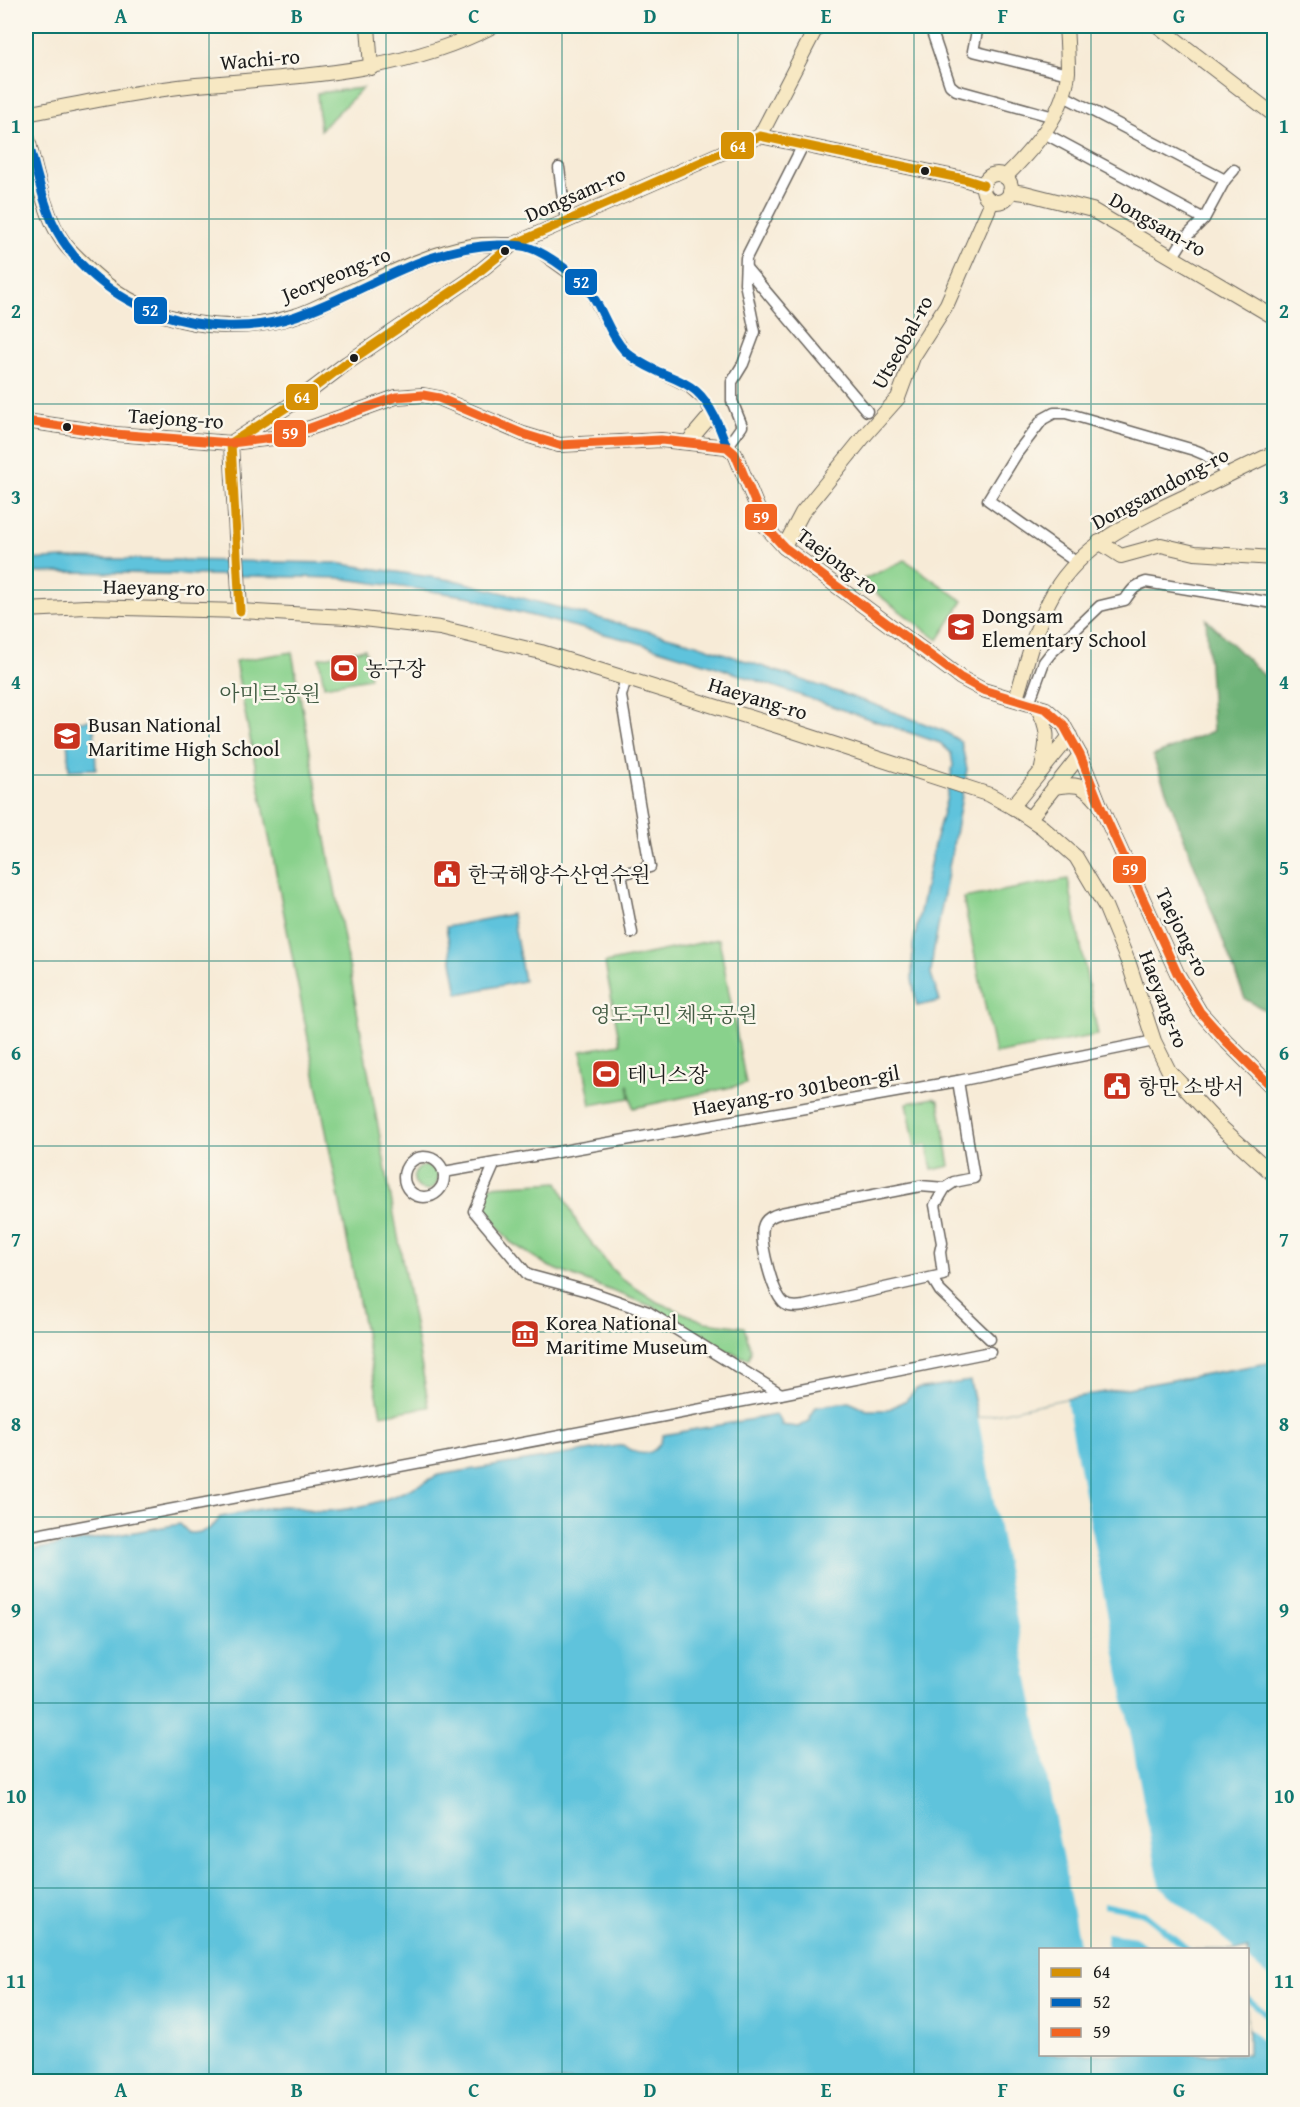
<svg xmlns="http://www.w3.org/2000/svg" width="1300" height="2107" font-family="'Gentium Book Plus','Noto Serif KR',serif">
<style>
.green{fill:#89d18c;stroke:#527654;stroke-width:1.5}
.forest{fill:#6eb378;stroke:#45684a;stroke-width:1.5}
.water{fill:#5ec3dc;stroke:#3d707c;stroke-width:1.5;fill-rule:evenodd}
.pier{fill:#f7ebd7}
.lines{fill:none;stroke-linecap:round;stroke-linejoin:round}
.street-casing{stroke:#69645d;stroke-width:13}
.secondary-casing{stroke:#69645d;stroke-width:16}
.street{stroke:#fff;stroke-width:10}
.secondary{stroke:#f7e8c3;stroke-width:14}
.bus-1-casing{stroke:#fbf7ec;stroke-width:14}
.bus-2-casing{stroke:#fbf7ec;stroke-width:14}
.bus-3-casing{stroke:#fbf7ec;stroke-width:14}
.bus-1{stroke:#d69104;stroke-width:9}
.bus-2{stroke:#0065bd;stroke-width:9}
.bus-3{stroke:#f26522;stroke-width:9}
.grid{fill:none;stroke:#0f766e;stroke-width:1.5;stroke-opacity:0.55}
.bus-dot{fill:#1c1c1c;stroke:#fbf7ec;stroke-width:2}
.labels{text-anchor:middle;dominant-baseline:central;stroke-width:5;stroke-linejoin:round;paint-order:stroke}
.street-label{font-size:21px;fill:#1c1c1c;stroke:#fbf7ec}
.poi-label{font-size:21px;fill:#1c1c1c;stroke:#fbf7ec;text-anchor:start}
.park-label{font-size:21px;fill:#425b43;stroke:#fbf7ec}
.line-badge{stroke:#fbf7ec;stroke-width:2}
.badge-label{font-size:16px;text-anchor:middle;font-weight:bold;fill:#fff}
.neatline{fill:none;stroke:#0f766e;stroke-width:2}
.grid-label{font-size:20px;text-anchor:middle;font-weight:bold;fill:#0f766e}
</style>
<rect width="100%" height="100%" fill="#fbf7ec"/>
<filter id="ink" filterUnits="userSpaceOnUse"><feTurbulence type="fractalNoise" baseFrequency=".0167" numOctaves="2"/><feDisplacementMap in="SourceGraphic" scale="12" xChannelSelector="R" yChannelSelector="G"/><feConvolveMatrix kernelMatrix="1 2 1 2 8 2 1 2 1" color-interpolation-filters="sRGB"/></filter>
<filter id="wash" filterUnits="userSpaceOnUse"><feTurbulence type="fractalNoise" baseFrequency=".008" numOctaves="4" result="noise"/><feDisplacementMap in="SourceGraphic" scale="24" xChannelSelector="R" yChannelSelector="G"/><feGaussianBlur stdDeviation="1.35" result="paint"/><feColorMatrix in="noise" values="0 0 0 0 0 0 0 0 0 0 0 0 0 0 0 0 0 1.4 0 .05"/><feComposite in="paint" operator="in"/></filter>
<g filter="url(#wash)">
<rect width="100%" height="100%" fill="#f7ebd7"/>
<!-- green -->
<g class="green">
<polygon points="363,88 320,130 317,93"/>
<polygon points="905,560 963,601 938,640 860,581"/>
<polygon points="365,649 370,678 324,686 319,658"/>
<polygon points="292,652 429,1407 381,1415 235,661"/>
<polygon points="1068,879 1098,1035 995,1054 963,898"/>
<polygon points="719,939 746,1084 633,1108 628,1084 630,1098 591,1105 581,1051 620,1044 605,963"/>
<polygon points="933,1098 939,1101 950,1166 932,1170 927,1145 915,1147 907,1103"/>
<circle cx="426" cy="1178" r="12"/>
<polygon points="558,1182 578,1225 610,1267 622,1279 657,1302 705,1322 744,1327 751,1351 749,1359 706,1344 656,1308 550,1267 510,1242 478,1201 490,1186"/>
</g>
<!-- forest -->
<polygon class="forest" points="1206,619 1274,685 1274,1015 1245,999 1153,756 1213,731"/>
<!-- water -->
<g class="water">
<polygon points="65,558 335,563 458,581 693,643 870,703 944,731 961,742 967,769 933,954 931,974 940,1001 917,1006 912,979 913,945 934,845 946,801 953,765 951,753 940,743 711,665 632,641 501,608 472,597 339,578 77,572 26,573 26,560"/>
<polygon points="94,720 96,769 69,770 66,722"/>
<polygon points="512,914 524,981 458,994 446,927"/>
<path d="M1274,1362V2081H32L26,2074V1551L180,1524L189,1533C204,1533 212,1530 220,1517C241,1513 263,1507 284,1506C297,1506 311,1511 325,1511C366,1510 403,1494 438,1475L623,1445C639,1458 657,1457 663,1435L776,1415L782,1422L781,1425L798,1427L811,1420L810,1417L816,1407L849,1402L867,1410H887L905,1401L916,1389L970,1381L978,1418L1066,1399ZM1040,1950H1248V2054H1040Z"/>
</g>
<!-- pier -->
<g class="pier">
<polygon points="1066,1399 1160,1887 1236,1949 1192,1949 1145,1911 1104,1902 1104,1908 1141,1915 1183,1949 1151,1949 1136,1937 1106,1933 1108,1949 1080,1949 978,1418"/>
<polygon points="1248,1959 1274,1981 1274,2017 1248,1995"/>
<polygon points="1248,2002 1274,2025 1274,2051 1248,2029"/>
</g>
</g>
<g filter="url(#ink)">
<g class="lines">
<!-- street casing -->
<g class="street-casing">
<g id="street">
<polyline points="930,26 950,85 956,90 1054,117"/>
<polyline points="978,26 973,51 1068,74"/>
<polyline points="1062,95 1225,180"/>
<polyline points="1044,133 1204,219"/>
<polyline points="559,168 566,222"/>
<polyline points="512,245 527,246 538,251 584,284 592,295 611,331 625,351 637,361 688,386 704,400 720,429 727,447"/>
<polyline points="1172,258 1184,239 1204,219 1225,180 1234,170"/>
<polyline points="746,268 867,411"/>
<polyline points="727,447 742,426 732,401 732,382 743,364 755,332 745,283 746,258 803,145"/>
<path d="M1076,562L988,500L1017,453L1043,419L1054,413H1066L1194,450C1209,455 1217,463 1228,475"/>
<polyline points="626,678 621,696 650,867 621,874 632,933"/>
<path d="M1029,703L1044,662L1051,653L1100,606L1125,600C1131,591 1135,585 1146,582L1273,603L1274,593"/>
<circle cx="424" cy="1177" r="20"/>
<polyline points="494,1165 474,1211 528,1275 591,1292 648,1312 781,1394"/>
<polyline points="444,1172 958,1081 1154,1041"/>
<path d="M920,1186L945,1188L935,1205L942,1243L940,1252L943,1275L804,1306C798,1307 791,1308 785,1304C772,1294 760,1243 763,1227C765,1218 774,1215 781,1213Z"/>
<polyline points="945,1188 954,1182 974,1178 958,1081"/>
<polyline points="932,1278 940,1291 990,1339"/>
<polyline points="26,1537 781,1394 990,1352"/>
</g>
</g>
<!-- secondary casing -->
<g class="secondary-casing">
<g id="secondary">
<polyline points="368,26 371,68"/>
<polyline points="1158,26 1274,115"/>
<path d="M26,114C82,103 139,91 196,85C298,76 401,74 493,26"/>
<path d="M26,132C35,166 44,216 64,243C69,250 77,257 83,263C137,320 219,340 295,316C306,313 317,307 328,302C373,282 423,254 472,246C485,244 499,245 512,245"/>
<polyline points="760,136 817,26"/>
<circle cx="997" cy="188" r="14"/>
<path d="M1005,177C1033,149 1065,114 1068,72C1068,57 1067,41 1066,26"/>
<polyline points="1010,191 1025,193 1092,210 1274,317"/>
<polyline points="26,421 115,434 231,443 273,438 310,428 396,397 423,395 439,398 523,434 559,445 661,440 727,447 735,454 765,526 784,547 961,678 983,690 1046,709 1063,724 1080,755 1100,805 1177,973 1200,1012 1227,1042 1274,1089"/>
<polyline points="688,442 712,414"/>
<polyline points="1099,542 1121,556 1161,545 1195,553 1274,558"/>
<polyline points="784,547 802,513 866,434 898,398 913,357 947,304 992,201"/>
<polyline points="26,610 86,607 240,611 346,617 440,628 541,652 778,726 990,795 1012,807 1042,827 1076,857 1105,906 1129,964 1154,1041 1169,1071 1223,1129 1274,1175"/>
<polyline points="240,611 231,443 298,400 347,363 469,280 512,245 760,136 964,179 983,185"/>
<path d="M1016,699C1027,663 1035,625 1054,592C1083,543 1135,520 1184,497C1214,482 1244,467 1274,453"/>
<path d="M1036,706C1051,728 1047,743 1042,768"/>
<path d="M1054,787C1075,783 1083,784 1097,801"/>
<polyline points="1012,807 1070,736"/>
<polyline points="1030,818 1080,755"/>
</g>
</g>
<!-- street -->
<use href="#street" class="street"/>
<!-- secondary -->
<use href="#secondary" class="secondary"/>
<!-- bus-1 casing -->
<g class="bus-1-casing">
<polyline id="bus-1" points="240,611 231,443 298,400 347,363 469,280 512,245 760,136 964,179 983,185"/>
</g>
<!-- bus-2 casing -->
<g class="bus-2-casing">
<path id="bus-2" d="M26,132C33,159 41,196 52,221C71,264 116,300 160,314C204,329 252,331 296,316C364,293 425,246 498,245C509,245 520,244 530,248C548,254 582,279 592,295C604,312 609,334 624,350C634,360 646,366 659,372C671,377 686,382 696,391C711,404 720,428 727,447"/>
</g>
<!-- bus-3 casing -->
<g class="bus-3-casing">
<polyline id="bus-3" points="26,421 115,434 231,443 273,438 310,428 396,397 423,395 439,398 523,434 559,445 661,440 727,447 735,454 765,526 784,547 961,678 983,690 1046,709 1063,724 1080,755 1100,805 1177,973 1200,1012 1227,1042 1274,1089"/>
</g>
<!-- bus-1 -->
<use href="#bus-1" class="bus-1"/>
<!-- bus-2 -->
<use href="#bus-2" class="bus-2"/>
<!-- bus-3 -->
<use href="#bus-3" class="bus-3"/>
</g>
</g>
<!-- grid -->
<path class="grid" d="M209,26V2082M386,26V2082M562,26V2082M738,26V2082M914,26V2082M1091,26V1950M26,219H1274M26,404H1274M26,590H1274M26,775H1274M26,961H1274M26,1146H1274M26,1332H1274M26,1517H1274M26,1703H1274M26,1888H1274M1091,2054V2082"/>
<!-- icons -->
<defs>
<g id="school-square" transform="scale(1.5)"><rect x="-9" y="-9" width="18" height="18" rx="4" fill="#c8321e" stroke="#fbf7ec"/><path d="M0-5L7-2L0 1L-7-2ZM-4 1L0 2.5L4 1V4Q0 6-4 4Z" fill="#fff"/></g>
<g id="stadium-square" transform="scale(1.5)"><rect x="-9" y="-9" width="18" height="18" rx="4" fill="#c8321e" stroke="#fbf7ec"/><path d="M0-5a6.5 5 0 1 0 0 10a6.5 5 0 1 0 0-10ZM-3.5-1.8h7v3.6h-7Z" fill="#fff"/></g>
<g id="civic-square" transform="scale(1.5)"><rect x="-9" y="-9" width="18" height="18" rx="4" fill="#c8321e" stroke="#fbf7ec"/><path d="M-.6-6.5H3V-4.5H.6V-3L4-1V1h2V6H-6V1h2V-1L-.6-3ZM-1.2 2.5V6h2.4V2.5Z" fill="#fff"/></g>
<g id="museum-square" transform="scale(1.5)"><rect x="-9" y="-9" width="18" height="18" rx="4" fill="#c8321e" stroke="#fbf7ec"/><path d="M0-6L6-3V-2H-6V-3ZM-5-1h2V3h-2ZM-1-1h2V3h-2ZM3-1h2V3H3ZM-6 4H6V6H-6Z" fill="#fff"/></g>
</defs>
<g fill-rule="evenodd">
<use href="#school-square" x="961" y="627"/>
<use href="#stadium-square" x="344" y="668"/>
<use href="#school-square" x="67" y="736"/>
<use href="#civic-square" x="447" y="874"/>
<use href="#stadium-square" x="606" y="1074"/>
<use href="#civic-square" x="1117" y="1086"/>
<use href="#museum-square" x="525" y="1334"/>
</g>
<!-- markers -->
<g class="bus-dot">
<circle cx="925" cy="171" r="5"/>
<circle cx="505" cy="251" r="5"/>
<circle cx="354" cy="358" r="5"/>
<circle cx="67" cy="427" r="5"/>
</g>
<g class="labels">
<!-- street labels -->
<g class="street-label">
<text transform="translate(260 59) rotate(-5)">Wachi-ro</text>
<text transform="translate(575 194) rotate(-24)">Dongsam-ro</text>
<text transform="translate(1158 224) rotate(30)">Dongsam-ro</text>
<text transform="translate(336 274) rotate(-22)">Jeoryeong-ro</text>
<text transform="translate(902 342) rotate(-61)">Utseobal-ro</text>
<text transform="translate(176 418) rotate(4)">Taejong-ro</text>
<text transform="translate(1160 488) rotate(-28)">Dongsamdong-ro</text>
<text transform="translate(838 561) rotate(37)">Taejong-ro</text>
<text transform="translate(154 587) rotate(1)">Haeyang-ro</text>
<text transform="translate(758 698) rotate(17)">Haeyang-ro</text>
<text transform="translate(1183 932) rotate(64)">Taejong-ro</text>
<text transform="translate(1164 999) rotate(69)">Haeyang-ro</text>
<text transform="translate(796 1090) rotate(-10)">Haeyang-ro 301beon-gil</text>
</g>
<!-- poi labels -->
<g class="poi-label">
<text x="982" y="615">Dongsam<tspan x="982" dy="24">Elementary School</tspan></text>
<text x="365" y="668">농구장</text>
<text x="88" y="724">Busan National<tspan x="88" dy="24">Maritime High School</tspan></text>
<text x="468" y="874">한국해양수산연수원</text>
<text x="627" y="1074">테니스장</text>
<text x="1138" y="1086">항만 소방서</text>
<text x="546" y="1322">Korea National<tspan x="546" dy="24">Maritime Museum</tspan></text>
</g>
<!-- park labels -->
<g class="park-label">
<text x="270" y="693">아미르공원</text>
<text x="674" y="1014">영도구민 체육공원</text>
</g>
</g>
<g class="line-badge">
<rect x="720" y="131" width="35" height="29" rx="6" fill="#d69104"/>
<rect x="564" y="268" width="34" height="28" rx="6" fill="#0065bd"/>
<rect x="133" y="296" width="35" height="29" rx="6" fill="#0065bd"/>
<rect x="285" y="383" width="34" height="28" rx="6" fill="#d69104"/>
<rect x="273" y="419" width="34" height="29" rx="6" fill="#f26522"/>
<rect x="744" y="503" width="34" height="28" rx="6" fill="#f26522"/>
<rect x="1112" y="855" width="35" height="29" rx="6" fill="#f26522"/>
</g>
<g class="badge-label">
<text x="738" y="152">64</text>
<text x="581" y="288">52</text>
<text x="150" y="316">52</text>
<text x="302" y="403">64</text>
<text x="290" y="439">59</text>
<text x="761" y="523">59</text>
<text x="1130" y="875">59</text>
</g>
<!-- margin -->
<rect width="1300" height="2107" fill="none" stroke="#fbf7ec" stroke-width="66"/>
<!-- legend -->
<rect x="1039" y="1948" width="210" height="108" fill="#fbf7ec" stroke="#a29f99" stroke-width="1.5"/>
<rect x="1051" y="1968" width="30" height="9" fill="#d69104" stroke="#a29f99" stroke-width="1.5"/>
<text x="1093" y="1978" font-size="18" fill="#1c1c1c">64</text>
<rect x="1051" y="1998" width="30" height="9" fill="#0065bd" stroke="#a29f99" stroke-width="1.5"/>
<text x="1093" y="2008" font-size="18" fill="#1c1c1c">52</text>
<rect x="1051" y="2028" width="30" height="9" fill="#f26522" stroke="#a29f99" stroke-width="1.5"/>
<text x="1093" y="2038" font-size="18" fill="#1c1c1c">59</text>
<rect x="33" y="33" width="1234" height="2041" class="neatline"/>
<g class="grid-label">
<text x="121" y="23">A</text>
<text x="297" y="23">B</text>
<text x="474" y="23">C</text>
<text x="650" y="23">D</text>
<text x="826" y="23">E</text>
<text x="1003" y="23">F</text>
<text x="1179" y="23">G</text>
<text x="16" y="133">1</text>
<text x="1284" y="133">1</text>
<text x="16" y="318">2</text>
<text x="1284" y="318">2</text>
<text x="16" y="504">3</text>
<text x="1284" y="504">3</text>
<text x="16" y="689">4</text>
<text x="1284" y="689">4</text>
<text x="16" y="875">5</text>
<text x="1284" y="875">5</text>
<text x="16" y="1060">6</text>
<text x="1284" y="1060">6</text>
<text x="16" y="1246">7</text>
<text x="1284" y="1246">7</text>
<text x="16" y="1431">8</text>
<text x="1284" y="1431">8</text>
<text x="16" y="1617">9</text>
<text x="1284" y="1617">9</text>
<text x="16" y="1803">10</text>
<text x="1284" y="1803">10</text>
<text x="16" y="1988">11</text>
<text x="1284" y="1988">11</text>
<text x="121" y="2097">A</text>
<text x="297" y="2097">B</text>
<text x="474" y="2097">C</text>
<text x="650" y="2097">D</text>
<text x="826" y="2097">E</text>
<text x="1003" y="2097">F</text>
<text x="1179" y="2097">G</text>
</g>
</svg>
